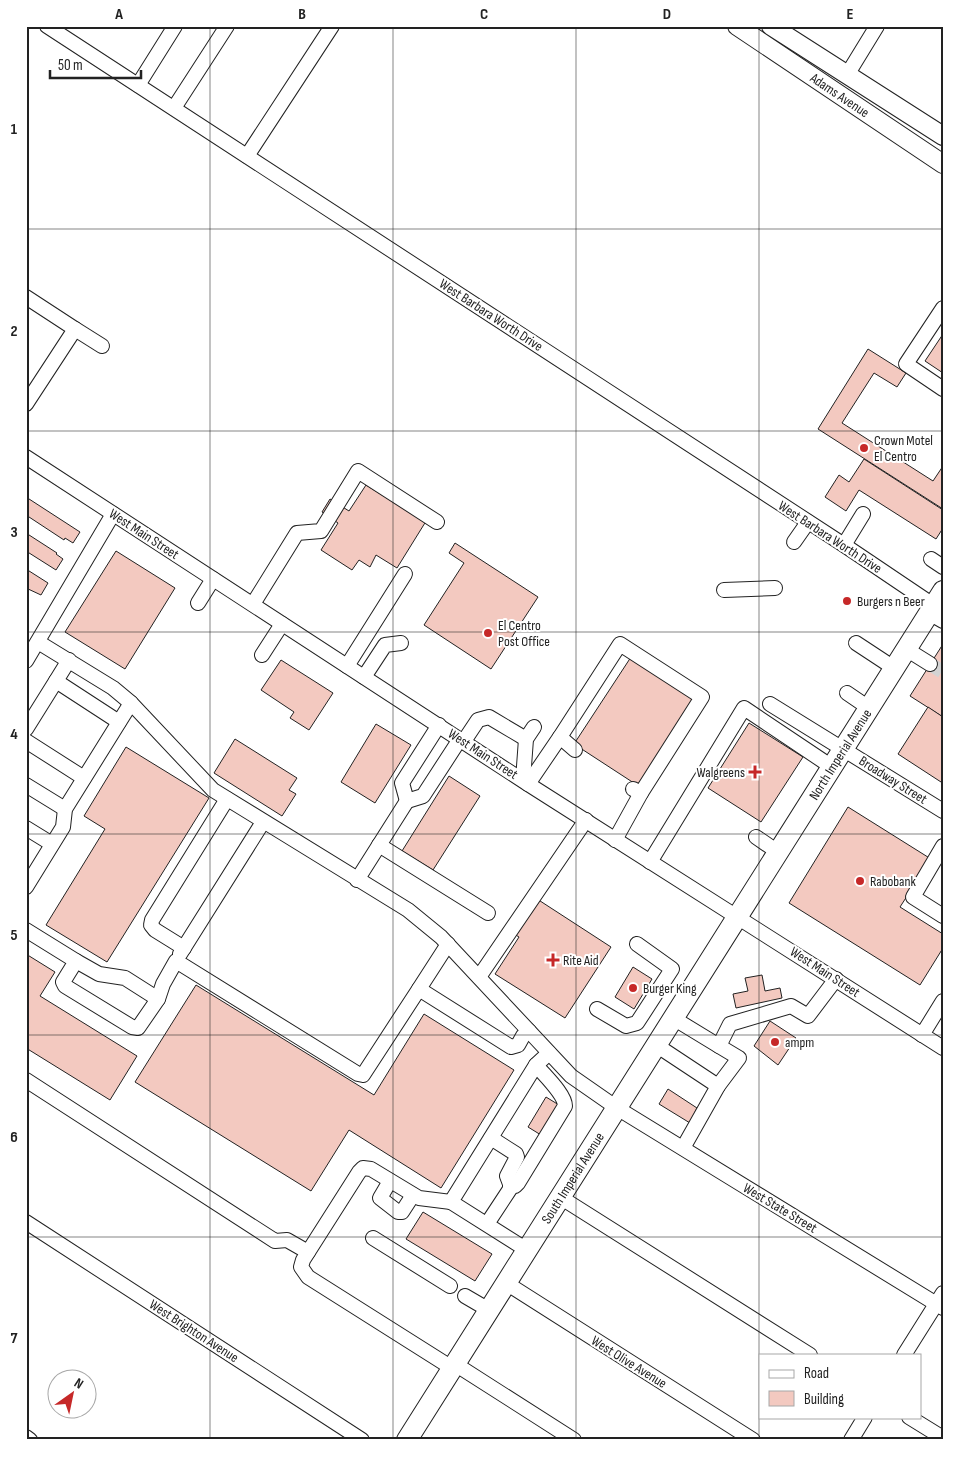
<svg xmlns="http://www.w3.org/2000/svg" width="969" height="1466" font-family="'Sofia Sans Condensed',sans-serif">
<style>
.building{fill:#f3c9c0;stroke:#222}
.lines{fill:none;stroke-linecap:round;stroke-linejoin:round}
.minor-tunnel{stroke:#d3d3d3;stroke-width:14;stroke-dasharray:14 7;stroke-linecap:butt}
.minor-casing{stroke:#222;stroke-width:16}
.major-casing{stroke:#222;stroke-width:20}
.highway-casing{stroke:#222;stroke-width:22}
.minor{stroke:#fff;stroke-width:14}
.major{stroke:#fff;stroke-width:18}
.highway{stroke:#fff;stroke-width:20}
.grid{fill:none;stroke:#222;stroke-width:1;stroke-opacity:0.55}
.poi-dot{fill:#c62828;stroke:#fff;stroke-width:2}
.labels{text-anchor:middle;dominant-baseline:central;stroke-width:4;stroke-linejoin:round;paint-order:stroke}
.street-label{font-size:14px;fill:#222;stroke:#fff}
.poi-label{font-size:14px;fill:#222;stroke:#fff;text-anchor:start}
.neatline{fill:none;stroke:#222;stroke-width:2}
.grid-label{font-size:16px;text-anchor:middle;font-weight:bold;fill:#222}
</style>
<rect width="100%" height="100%" fill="#fff"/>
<!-- building -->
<g class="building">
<polygon points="943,334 943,373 925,361"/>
<polygon points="868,349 906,373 897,387 874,373 842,423 933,481 943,466 943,509 818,429"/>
<polygon points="864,459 943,510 943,528 936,539 859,490 846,511 825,497 839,475 849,482"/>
<polygon points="366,485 395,503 398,499 428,518 397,568 376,555 370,567 359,560 352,570 321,550 338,523 322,512 330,499 349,511"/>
<polygon points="26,497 80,532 73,543 65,538 64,540 26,515"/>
<polygon points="26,533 57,553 56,554 63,559 56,570 26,551"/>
<polygon points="455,543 538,597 491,669 424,625 464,563 449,553"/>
<polygon points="116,551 175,588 125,669 65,632"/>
<polygon points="26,569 48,583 41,595 26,588"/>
<polygon points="943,644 943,717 910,696"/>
<polygon points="631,657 697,700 640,787 574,744"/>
<polygon points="281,660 333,693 309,730 290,718 294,712 261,690"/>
<polygon points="928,707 943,717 943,779 941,782 898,754"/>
<polygon points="749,723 803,757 761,822 708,788"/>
<polygon points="376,724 411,745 375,803 341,782"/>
<polygon points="235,739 297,778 289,790 296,794 282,816 214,773"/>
<polygon points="126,747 209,798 107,962 46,925 105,829 84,816"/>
<polygon points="449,776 480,796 433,870 402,851"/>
<polygon points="848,807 931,859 900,907 943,934 943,948 920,985 789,903"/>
<polygon points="534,897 611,947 565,1018 495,974 519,937 511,932"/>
<polygon points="26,954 55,972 40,996 137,1056 110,1100 26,1048"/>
<polygon points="633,967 652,979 634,1009 615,997"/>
<polygon points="762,975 765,991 780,988 782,998 736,1008 733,994 748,991 745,978"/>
<polygon points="196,985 374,1095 424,1014 514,1070 441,1188 349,1130 311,1191 135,1082"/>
<polygon points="770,1021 796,1038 778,1065 754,1046"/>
<polygon points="668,1089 697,1108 690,1123 659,1104"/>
<polygon points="546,1097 559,1105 541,1135 528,1127"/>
<polygon points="423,1212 492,1254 475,1281 406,1239"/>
</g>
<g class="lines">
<!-- minor-tunnel -->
<polyline class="minor-tunnel" points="930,664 943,672"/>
<!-- minor casing -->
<g class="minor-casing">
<g id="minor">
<polyline points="47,26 844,545 933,605"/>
<polyline points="847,75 877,26"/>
<polyline points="138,85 175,26"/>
<polyline points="174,108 227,26"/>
<polyline points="247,156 332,26"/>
<polyline points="26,297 75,329 26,404"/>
<polyline points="943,308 906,364 943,389"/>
<polyline points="75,329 102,346"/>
<polyline points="26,457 528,784 943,1048"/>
<polyline points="794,542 808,522"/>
<polyline points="844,545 863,514"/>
<polyline points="931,559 943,567"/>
<polyline points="724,590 775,588"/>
<polyline points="198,603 213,579"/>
<polyline points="253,604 297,533 321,531 358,471 437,522"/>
<polyline points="929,613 943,621"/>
<polyline points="38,642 113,688 131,703 213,790 408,910 441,937 571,1076 617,1108 943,1308"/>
<polyline points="856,643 894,668"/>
<polyline points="906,649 930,664"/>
<polyline points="262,655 282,624"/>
<polyline points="69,660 56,681 119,722"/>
<polyline points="26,661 113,514"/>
<polyline points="347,666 405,574"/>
<polyline points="364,677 385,645 401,643"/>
<polyline points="847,693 869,708"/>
<polyline points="770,704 943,811"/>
<polyline points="439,725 402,783 407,801 423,796 460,739"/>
<polyline points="26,729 56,681"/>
<polyline points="560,737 620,644 702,697 641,793"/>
<polyline points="26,741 84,778"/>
<polyline points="464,741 478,720 489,717 526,739"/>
<polyline points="523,780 526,739 534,727"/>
<polyline points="528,784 560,737 575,750"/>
<polyline points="26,785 65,809"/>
<polyline points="26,828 52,844"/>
<polyline points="756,837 778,852"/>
<polyline points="615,840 641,793 633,789"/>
<polyline points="379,845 488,913"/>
<polyline points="943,846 913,897 943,916"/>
<polyline points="650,862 744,708 832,767"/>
<polyline points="357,880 407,801"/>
<polyline points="26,887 63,827 65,809 131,703"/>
<polyline points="26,930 76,961 63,982 65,986 132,1027 138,1028 158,999 163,984 176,961 358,1074 363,1075 419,989 511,1047 518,1045 523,1036 529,1031"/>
<polyline points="184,948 155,930 151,925 152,920 227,799"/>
<polyline points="180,954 263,822"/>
<polyline points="76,961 99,974 125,978 158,999"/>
<polyline points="479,977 586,820"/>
<polyline points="419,989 448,944"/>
<polyline points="597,1009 626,1026 637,1023 672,969 637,944"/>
<polyline points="673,1018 719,1046 730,1024 791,1006 808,1016 836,979"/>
<polyline points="922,1035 943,1001"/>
<polyline points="656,1045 718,1086 683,1148"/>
<polyline points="26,1080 275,1241 287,1240 308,1252"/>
<polyline points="718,1086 739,1058 719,1046"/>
<polyline points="390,1181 380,1198 398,1212 402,1212 413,1195"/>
<path d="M511,1186H515L518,1183L565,1106C565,1094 544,1075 536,1065"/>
<polyline points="560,1197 810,1355"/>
<polyline points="451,1202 419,1198 371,1169 363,1168 359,1172 303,1260 301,1267 308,1277 452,1368"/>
<polyline points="26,1222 362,1440"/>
<polyline points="487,1224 510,1189 510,1184 507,1176 517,1157 516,1154 491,1138"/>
<polyline points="373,1238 450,1286"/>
<polyline points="527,1250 451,1202 536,1065 549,1053"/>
<polyline points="506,1283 753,1440"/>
<polyline points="465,1296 489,1310"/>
<polyline points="904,1355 943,1293"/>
<polyline points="455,1364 574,1440"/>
<polyline points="909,1417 943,1438"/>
<polyline points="26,1437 30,1440"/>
<polyline points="851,1440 865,1417"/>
</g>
</g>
<!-- major casing -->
<g class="major-casing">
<g id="major">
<path id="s1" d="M737,26L943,164"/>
<polyline points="771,26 943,136"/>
</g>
</g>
<!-- highway casing -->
<g class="highway-casing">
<g id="highway">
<path id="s2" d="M407,1440L943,591"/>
</g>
</g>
<!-- minor -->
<use href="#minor" class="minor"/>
<!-- major -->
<use href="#major" class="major"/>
<!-- highway -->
<use href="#highway" class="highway"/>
</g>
<!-- grid -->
<path class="grid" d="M210,26V1440M393,26V1440M576,26V1440M759,26V1440M26,229H943M26,431H943M26,632H943M26,834H943M26,1035H943M26,1237H943"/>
<!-- markers -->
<g class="poi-dot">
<circle cx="864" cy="448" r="5"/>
<circle cx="847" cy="601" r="5"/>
<circle cx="488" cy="633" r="5"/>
<path d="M752.5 764.5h5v5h5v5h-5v5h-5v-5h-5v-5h5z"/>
<circle cx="860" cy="881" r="5"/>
<path d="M550.5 952.5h5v5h5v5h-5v5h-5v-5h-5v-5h5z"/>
<circle cx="633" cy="988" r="5"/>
<circle cx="775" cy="1042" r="5"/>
</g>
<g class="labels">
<!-- street labels -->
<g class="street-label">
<text stroke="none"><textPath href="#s1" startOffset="124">Adams Avenue</textPath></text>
<text transform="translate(491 315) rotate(33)">West Barbara Worth Drive</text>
<text transform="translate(144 534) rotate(33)">West Main Street</text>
<text transform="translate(830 537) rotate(33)">West Barbara Worth Drive</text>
<text stroke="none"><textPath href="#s2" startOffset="811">North Imperial Avenue</textPath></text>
<text transform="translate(483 754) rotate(33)">West Main Street</text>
<text transform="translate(893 780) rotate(32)">Broadway Street</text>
<text transform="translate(825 972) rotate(33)">West Main Street</text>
<text stroke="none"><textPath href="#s2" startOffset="310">South Imperial Avenue</textPath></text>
<text transform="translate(780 1208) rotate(31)">West State Street</text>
<text transform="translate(194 1331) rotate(33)">West Brighton Avenue</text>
<text transform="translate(629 1362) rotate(32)">West Olive Avenue</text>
</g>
<!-- poi labels -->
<g class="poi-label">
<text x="874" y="440">Crown Motel<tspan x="874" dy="16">El Centro</tspan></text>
<text x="857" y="601">Burgers n Beer</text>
<text x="498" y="625">El Centro<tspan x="498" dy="16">Post Office</tspan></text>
<text x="745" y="772" text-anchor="end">Walgreens</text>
<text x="870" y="881">Rabobank</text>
<text x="563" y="960">Rite Aid</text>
<text x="643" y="988">Burger King</text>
<text x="785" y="1042">ampm</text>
</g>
</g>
<!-- border -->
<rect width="969" height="1466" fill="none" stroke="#ffffff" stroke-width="55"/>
<!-- legend -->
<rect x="759" y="1354" width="162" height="65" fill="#ffffff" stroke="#a7a7a7"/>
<rect x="769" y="1370" width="25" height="8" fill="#ffffff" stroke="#a7a7a7"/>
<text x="804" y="1378" font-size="15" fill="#222222">Road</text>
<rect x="769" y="1391" width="25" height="15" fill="#f3c9c0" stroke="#a7a7a7"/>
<text x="804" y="1404" font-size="15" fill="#222222">Building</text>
<!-- north arrow -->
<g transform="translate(72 1394) rotate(33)"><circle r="24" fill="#ffffff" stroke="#a7a7a7"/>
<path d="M0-4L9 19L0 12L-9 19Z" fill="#c62828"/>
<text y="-8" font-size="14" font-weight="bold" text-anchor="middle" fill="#222222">N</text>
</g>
<!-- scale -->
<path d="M50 70v8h91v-8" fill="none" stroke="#222222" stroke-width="2.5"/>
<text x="58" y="70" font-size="15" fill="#222222" stroke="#ffffff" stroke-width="4" paint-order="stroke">50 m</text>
<rect x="28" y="28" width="914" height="1410" class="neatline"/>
<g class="grid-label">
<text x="119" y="19">A</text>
<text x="302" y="19">B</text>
<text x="484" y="19">C</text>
<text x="667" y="19">D</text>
<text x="850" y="19">E</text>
<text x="14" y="134">1</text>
<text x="14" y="336">2</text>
<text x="14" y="537">3</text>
<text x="14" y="739">4</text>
<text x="14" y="940">5</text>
<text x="14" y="1142">6</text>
<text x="14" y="1343">7</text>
</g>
</svg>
